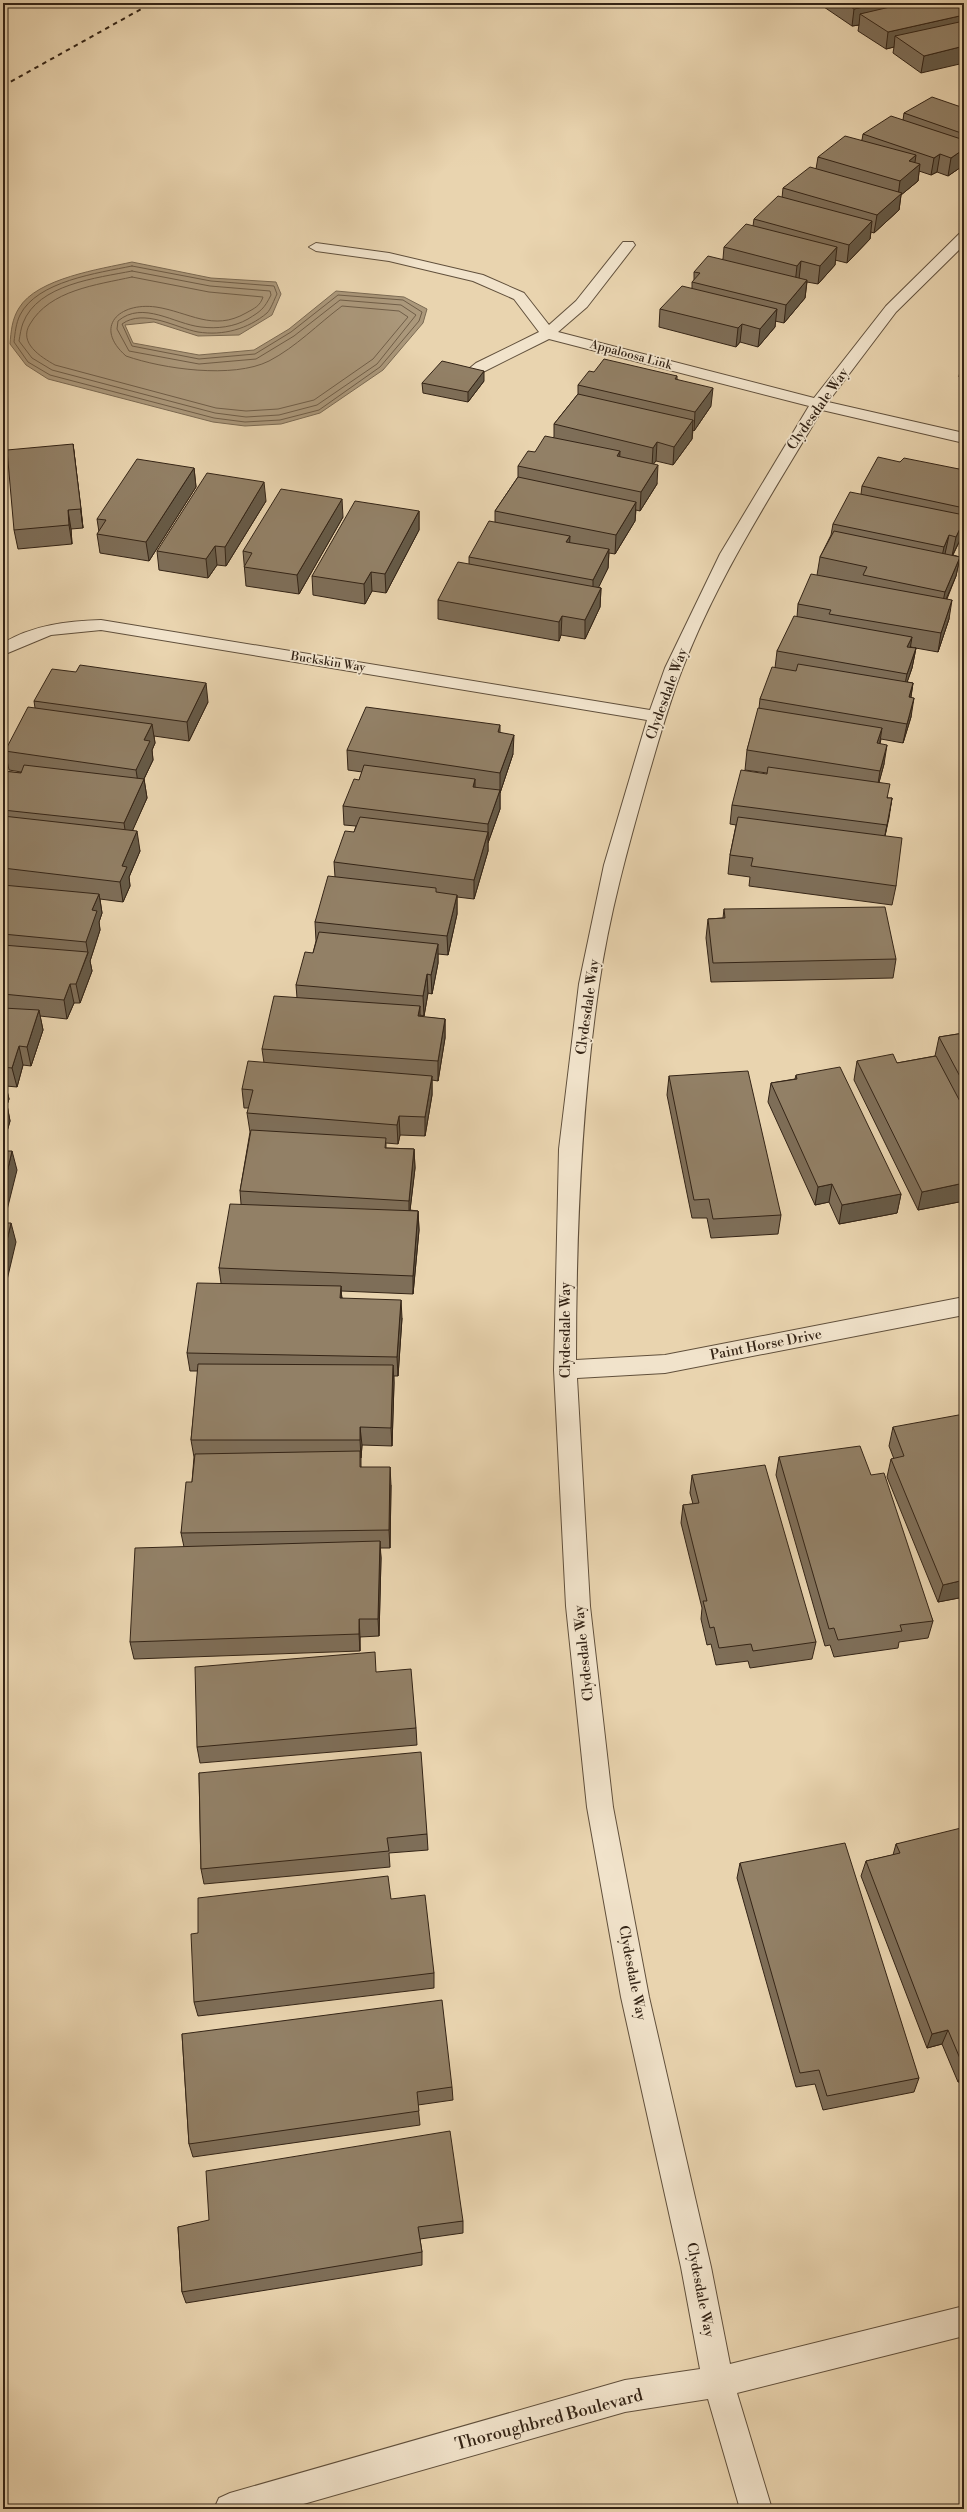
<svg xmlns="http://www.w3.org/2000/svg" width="967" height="2512" font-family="'Libre Bodoni',serif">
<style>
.water{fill:#ab987b;stroke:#7b6a53}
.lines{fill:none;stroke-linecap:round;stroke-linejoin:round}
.shore{stroke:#705e48;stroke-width:1}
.minor-casing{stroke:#61503c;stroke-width:2}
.minor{fill:#f1e3cb;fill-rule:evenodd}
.rail{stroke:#342416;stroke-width:2;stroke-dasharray:4.5 4.5;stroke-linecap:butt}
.wall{fill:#7e6e58;stroke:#342416}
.shaded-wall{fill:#665a47;stroke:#342416}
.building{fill:#928066;stroke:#342416}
.labels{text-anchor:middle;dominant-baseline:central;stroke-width:3.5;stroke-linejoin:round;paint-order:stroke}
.far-street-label{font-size:12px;fill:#342416;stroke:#f1e3cb}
.street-label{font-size:14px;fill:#342416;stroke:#f1e3cb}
.near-street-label{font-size:17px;fill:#342416;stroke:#f1e3cb}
</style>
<rect width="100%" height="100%" fill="#e9d4af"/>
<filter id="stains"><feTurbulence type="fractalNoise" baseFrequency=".005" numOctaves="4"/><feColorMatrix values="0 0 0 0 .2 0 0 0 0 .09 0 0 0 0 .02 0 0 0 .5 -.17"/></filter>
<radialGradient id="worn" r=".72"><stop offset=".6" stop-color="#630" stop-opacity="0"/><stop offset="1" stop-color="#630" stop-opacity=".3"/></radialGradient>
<!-- water -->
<path class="water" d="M132,262L211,278L276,282L281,294L272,315L239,335L198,336L154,322L125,325L133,343L199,355L254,350L289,329L336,291L404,297L427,309L423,323L383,370L320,413L281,424L245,426L213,422L48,379L26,365L10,344C11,331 12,319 19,308C37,278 101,269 132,262Z"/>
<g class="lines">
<!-- shore -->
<g class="shore">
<path d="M132,266L211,281L274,286L277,294C274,300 271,309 267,313C248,329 223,336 198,332C176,328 144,308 122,324L132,346L199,359L255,354L291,332L338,295L403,300L422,312L419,321L380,367L319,410L280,420L245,422L214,418L50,375L28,362L14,342C15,333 16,323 20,315C37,281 98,273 132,266Z"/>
<path d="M132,271L210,286L270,291L271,295C264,309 261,311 248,319C234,327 217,329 201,327C174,324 143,300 118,321L117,329L129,351L199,364L256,359L294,336L340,300L401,305L416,315L377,364L317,405L279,415L246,417L215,413L52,370L32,358L19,341C20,335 21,328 23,323C38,284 97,278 132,271Z"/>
<path d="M132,277L209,292L263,297C260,306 255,308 246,313C213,332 189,312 156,307C119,302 93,327 126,356C163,369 233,379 269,361C296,347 318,324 342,306L399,311L408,317L373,359L314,400L278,409L246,411L216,408L55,365C41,357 18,343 30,324C50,290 96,285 132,277Z"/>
</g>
<!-- minor casing -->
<g class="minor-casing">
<path id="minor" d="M964,233V245L896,312L828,402L964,433V443L822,410C772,494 717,578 682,670C668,706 658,743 647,780C628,847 609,915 599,985C581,1109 576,1235 576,1360L665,1355L964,1297V1315L665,1373L577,1378L590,1606L613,1807L649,1997L711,2267L730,2364L964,2306V2336L737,2393L772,2509H740L708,2399L625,2412L286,2509H214L219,2498L230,2493L625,2380L700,2369L681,2267L621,1997L587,1807L566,1606L554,1370L559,1149L579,984L604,865L647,720L101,630L51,635L3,655V643C33,625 67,621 101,620L650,710L665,668L720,554L809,406L549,339L477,375H467L465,372L476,363L539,332L514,299L473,281L389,261L316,251L309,247L316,243L389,253L483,275L524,293L549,325L576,301L623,242H633L635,245L587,307L558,332L814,398L886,306L959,234Z"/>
</g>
<!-- minor -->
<use href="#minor" class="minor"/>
<!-- rail -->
<polyline class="rail" points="3,86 152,3"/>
</g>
<!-- wall -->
<g class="wall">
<polygon points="824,3 951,3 921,73 893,53 894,47 886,49 858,31 859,25 852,26 824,7"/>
<polygon points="964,98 964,107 963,107"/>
<polygon points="964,108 964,165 948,176 937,172 931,175 919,171 918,181 901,195 899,210 874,233 871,232 870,239 847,263 835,260 835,265 818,284 807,282 805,298 784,323 775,321 775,327 758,347 740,342 736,347 659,327 660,309 692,288 692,282 694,280 694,272 723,259 724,247 753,226 754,219 782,198 783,188 816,169 818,157 862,140 863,134 903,120 904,113"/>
<polygon points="964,356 964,378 959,377 962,358"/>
<polygon points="594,372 677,376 677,379 711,406 694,431 693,430 692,439 673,465 656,461 653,464 657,484 640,511 636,510 635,521 615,554 609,553 608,568 598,587 601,588 600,607 585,639 561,635 559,641 438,619 438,600 469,564 469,557 495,522 495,511 518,477 518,466 535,452 554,437 554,424 578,394 578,385"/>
<polygon points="484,381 468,402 423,393 422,383"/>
<polygon points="73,444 83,528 71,529 72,544 18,549 14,530"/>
<polygon points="900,462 964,470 964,528 963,534 953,555 960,557 956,576 947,599 949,619 938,652 910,647 916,648 912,668 907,682 913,683 911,697 911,717 903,743 881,739 880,744 884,764 879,782 888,798 892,798 885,836 896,886 892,905 749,886 750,877 728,874 730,855 736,825 730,824 732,805 767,774 767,773 745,770 747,750 759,708 760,699 775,668 777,651 797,617 798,604 817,575 820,557 831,535 833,524 861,494 862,486"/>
<polygon points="194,468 196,487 149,561 100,553 97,534 99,532 97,519"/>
<polygon points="266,501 226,566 217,565 208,578 159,570 157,551"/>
<polygon points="419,511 419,530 386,593 372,591 365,604 313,595 312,576"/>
<polygon points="343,517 299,594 246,586 243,551"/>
<polygon points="34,701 208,702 189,741 154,736 155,743 152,750 153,760 144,779 147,798 132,831 140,851 129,877 130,886 123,902 100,899 102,913 99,922 100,930 90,961 92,971 80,1003 74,1003 67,1019 40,1016 43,1030 31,1066 23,1065 17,1087 6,1086 9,1099 7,1105 10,1121 3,1145 3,771 21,773 21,772 9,770 5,751 35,708"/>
<polygon points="500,725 500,733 513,754 500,793 500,809 488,843 488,851 474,899 457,897 457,914 448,955 438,954 438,963 432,994 428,993 424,1016 420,1015 420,1017 445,1019 445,1038 438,1081 432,1080 432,1095 425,1136 400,1135 398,1144 386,1143 386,1148 414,1149 415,1168 410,1210 418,1211 419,1230 413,1294 341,1291 342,1298 402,1318 398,1376 394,1376 394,1383 392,1446 362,1445 361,1458 361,1467 391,1485 390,1548 380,1548 381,1558 379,1636 360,1637 360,1651 134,1659 130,1642 184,1547 181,1533 192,1482 194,1457 191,1440 198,1371 190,1371 187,1353 221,1283 219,1268 241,1204 240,1191 250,1132 247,1113 249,1108 244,1108 242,1089 264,1063 262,1049 297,998 296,985 313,953 316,941 315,922 335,877 334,862 354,832 356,826 344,825 343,806 359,780 362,772 348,770 347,750"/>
<polygon points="724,909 896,959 893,978 711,982 706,938 708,919 723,918"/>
<polygon points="964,1033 964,1201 918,1210 854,1080 857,1061 897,1063 935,1056 939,1037"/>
<polygon points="796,1075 901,1194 897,1213 839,1224 829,1202 815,1205 768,1102 771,1083 795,1079"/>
<polygon points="669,1076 781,1215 778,1234 711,1238 707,1218 692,1218 667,1095"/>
<polygon points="893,1427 964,1597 938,1602 887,1477 891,1459 894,1459 889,1446"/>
<polygon points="779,1457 871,1475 933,1621 928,1638 899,1642 898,1648 834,1657 830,1645 825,1646 776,1475"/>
<polygon points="692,1475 816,1642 812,1659 750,1668 748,1661 716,1665 711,1644 707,1645 701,1619 702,1608 681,1523 683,1505 693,1504 690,1493"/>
<polygon points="376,1672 416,1728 417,1745 200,1763 197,1747"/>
<polygon points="199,1773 427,1834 428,1850 389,1853 390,1867 204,1884 201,1869"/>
<polygon points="964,1836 964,2081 958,2082 942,2044 927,2048 861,1876 866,1861 893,1855 896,1844"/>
<polygon points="740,1863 919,2078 914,2092 823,2110 815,2084 796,2087 737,1878"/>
<polygon points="391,1899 434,1973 434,1988 198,2016 194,2002"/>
<polygon points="182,2034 452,2087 453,2100 418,2105 420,2125 193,2157 189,2144"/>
<polygon points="463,2221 463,2233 420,2239 422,2252 422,2265 186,2303 182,2292 178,2227"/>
</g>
<!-- shaded-wall -->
<g class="shaded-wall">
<polygon points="881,3 928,3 860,14 859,25 852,26 854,9"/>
<polygon points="964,15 964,31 895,36 894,47 886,49 888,32"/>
<polygon points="964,46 964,63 921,73 924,56"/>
<polygon points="964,149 964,165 948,176 951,158"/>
<polygon points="940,154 937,172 931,175 934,158"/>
<polygon points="916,155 914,169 920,164 918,181 901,195 899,210 874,233 877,215 898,196 900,181 909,161"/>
<polygon points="872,221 870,239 847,263 849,245"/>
<polygon points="837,247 835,265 818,284 820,266"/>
<polygon points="801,261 799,279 795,284 797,266"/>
<polygon points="807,280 805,298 784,323 786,305"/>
<polygon points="777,309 775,327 758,347 760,329"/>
<polygon points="742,324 740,342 736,347 738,328"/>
<polygon points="484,371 484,381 468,402 468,392"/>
<polygon points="713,388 711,406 694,431 695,412"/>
<polygon points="693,420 692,439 673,465 674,447"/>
<polygon points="657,442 656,461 652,466 653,448"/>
<polygon points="73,444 75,463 83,528 81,509"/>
<polygon points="620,451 619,470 617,456"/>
<polygon points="658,465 657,484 640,511 641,492"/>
<polygon points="194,468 196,487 149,561 146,542"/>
<polygon points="264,482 266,501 226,566 225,547"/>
<polygon points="342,499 343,517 299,594 297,575"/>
<polygon points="636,502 635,521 615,554 616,535"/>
<polygon points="68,510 71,529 72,544 69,525"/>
<polygon points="419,511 419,530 386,593 385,574"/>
<polygon points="964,520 964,528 963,534 952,556 956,537"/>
<polygon points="3,530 6,548 3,549"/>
<polygon points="949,535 945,554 940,566 944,547"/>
<polygon points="570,536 569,555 566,542"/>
<polygon points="215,546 217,565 208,578 206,559"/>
<polygon points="609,549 608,568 593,599 593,580"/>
<polygon points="960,557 956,576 941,611 945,592"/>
<polygon points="371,572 372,591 365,604 364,584"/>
<polygon points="601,588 600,607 585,639 585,620"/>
<polygon points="952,600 949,619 938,652 941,633"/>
<polygon points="562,616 561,635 559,641 559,622"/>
<polygon points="912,637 909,656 907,647"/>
<polygon points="916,648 912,668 903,694 907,674"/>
<polygon points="206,683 208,702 189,741 187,722"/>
<polygon points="913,683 910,702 909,697"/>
<polygon points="914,698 911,717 903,743 907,724"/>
<polygon points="152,724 155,743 152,750 153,760 139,789 136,770 144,740"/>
<polygon points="882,728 879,748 877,743"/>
<polygon points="514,735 513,754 500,793 500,773"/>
<polygon points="887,745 884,764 877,790 880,771"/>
<polygon points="144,779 147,798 127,843 124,823"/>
<polygon points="475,779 475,798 473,787"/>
<polygon points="500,790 500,809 488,843 488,824"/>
<polygon points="892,798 889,818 883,845 887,825"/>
<polygon points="137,831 140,851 129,877 130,886 123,902 120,882 122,866"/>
<polygon points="488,832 488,851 474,899 474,880"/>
<polygon points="99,894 102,913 99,922 100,930 90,961 92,971 80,1003 76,984 88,953 86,942 92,910"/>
<polygon points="457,895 457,914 448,955 447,936"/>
<polygon points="438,944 438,963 432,994 431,975"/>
<polygon points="427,974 428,993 424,1016 423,996"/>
<polygon points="70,984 74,1003 67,1019 64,1000"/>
<polygon points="420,1006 420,1025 418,1016"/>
<polygon points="39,1010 43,1030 31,1066 27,1047"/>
<polygon points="445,1019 445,1038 438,1081 438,1061"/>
<polygon points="19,1046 23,1065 17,1087 12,1068"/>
<polygon points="432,1076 432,1095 425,1136 425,1117"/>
<polygon points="4,1080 9,1099 7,1105 10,1121 3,1145 3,1084"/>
<polygon points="399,1116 400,1135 398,1144 397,1125"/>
<polygon points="414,1149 415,1168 409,1219 409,1201"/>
<polygon points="12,1151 17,1170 3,1226 3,1190"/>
<polygon points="964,1183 964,1201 918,1210 922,1192"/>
<polygon points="832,1184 829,1202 815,1205 818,1187"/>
<polygon points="901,1194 897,1213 839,1224 842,1205"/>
<polygon points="418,1211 419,1230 413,1294 413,1276"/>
<polygon points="11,1223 16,1242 3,1297 3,1258"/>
<polygon points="341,1286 342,1304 340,1298"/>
<polygon points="401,1300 402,1318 398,1376 397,1357"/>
<polygon points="393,1365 394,1383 392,1446 391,1428"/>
<polygon points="360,1427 362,1445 361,1458 360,1440"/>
<polygon points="390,1467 391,1485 390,1548 389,1530"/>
<polygon points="380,1541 381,1558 379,1636 378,1619"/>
<polygon points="964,1580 964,1597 938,1602 943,1585"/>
<polygon points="359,1619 360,1637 360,1651 359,1634"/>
<polygon points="948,2030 942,2044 927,2048 932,2034"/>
<polygon points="964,2069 964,2081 958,2082"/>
</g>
<!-- building -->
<g class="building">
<polygon points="844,3 881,3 854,9"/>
<polygon points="907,3 951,3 964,11 964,15 888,32 860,14"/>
<polygon points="964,21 964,46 924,56 895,36"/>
<polygon points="932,97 964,108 964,134 904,113"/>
<polygon points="891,116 964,140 964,149 951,158 940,154 934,158 863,134"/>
<polygon points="845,136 916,155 909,161 920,164 900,181 818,157"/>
<polygon points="810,167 902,193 877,215 783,188"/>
<polygon points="778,196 872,221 849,245 754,219"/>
<polygon points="746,224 837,247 820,266 801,261 797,266 724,247"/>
<polygon points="708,256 807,280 786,305 692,282 700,273 694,272"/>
<polygon points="682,286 777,309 760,329 742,324 738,328 660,309"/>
<polygon points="604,359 677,376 675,379 713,388 695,412 578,385 589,371 594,372"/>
<polygon points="442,361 484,371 468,392 422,383"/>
<polygon points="578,394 693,420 674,447 657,442 653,448 554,424"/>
<polygon points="545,436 620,451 617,456 658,465 641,492 518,466 528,451 535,452"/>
<polygon points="73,444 81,509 68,510 69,525 14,530 7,450"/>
<polygon points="878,457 900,462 904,458 964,470 964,508 862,486"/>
<polygon points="137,459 194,468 146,542 97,534 106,520 97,519"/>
<polygon points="207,473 264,482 225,547 215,546 206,559 157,551"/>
<polygon points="518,477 636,502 616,535 495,511"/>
<polygon points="281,489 342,499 297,575 244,567 252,553 243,551"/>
<polygon points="850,492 964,515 964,520 956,537 949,535 944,547 833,524"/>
<polygon points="355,501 419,511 385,574 371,572 364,584 312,576"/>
<polygon points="489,521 570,536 566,542 609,549 593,580 469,557"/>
<polygon points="834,531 960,557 945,592 863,575 867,567 820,557"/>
<polygon points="458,562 601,588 585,620 562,616 559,622 438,600"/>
<polygon points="811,574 952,600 941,633 829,614 831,610 798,604"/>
<polygon points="794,616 912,637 907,647 916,648 907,674 777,651"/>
<polygon points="798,664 913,683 909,697 914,698 907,724 760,699 772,667 796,671"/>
<polygon points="80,665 206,683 187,722 34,701 52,669 76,672"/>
<polygon points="28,707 152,724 144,740 150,741 136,770 5,751"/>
<polygon points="366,707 500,725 498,732 514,735 500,773 347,750"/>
<polygon points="758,708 882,728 877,743 887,745 880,771 747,750"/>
<polygon points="24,765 144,779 124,823 3,810 3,771 21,773"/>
<polygon points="364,765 475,779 473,787 500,790 488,824 343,806 354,779 359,780"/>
<polygon points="768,767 890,784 887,798 892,798 887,825 732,805 741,770 767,774"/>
<polygon points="3,816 137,831 122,866 127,867 120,882 3,868"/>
<polygon points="360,817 488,832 474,880 334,862 345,831 354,832"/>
<polygon points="738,817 902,838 896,886 751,866 753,858 730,855"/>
<polygon points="328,876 436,888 436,892 457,895 447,936 315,922"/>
<polygon points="3,885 99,894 92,910 97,911 86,942 3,934"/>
<polygon points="885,907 896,959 713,963 708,919 725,918 724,909"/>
<polygon points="319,932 438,944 431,975 427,974 423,996 296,985 305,952 313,953"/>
<polygon points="3,945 88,952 76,984 70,984 64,1000 3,994"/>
<polygon points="274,996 420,1006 418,1016 445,1019 438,1061 262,1049"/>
<polygon points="3,1008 39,1010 27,1047 19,1046 12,1068 3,1067"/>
<polygon points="964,1033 964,1084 939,1037"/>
<polygon points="893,1054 897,1063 936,1056 964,1109 964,1183 922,1192 857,1061"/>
<polygon points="248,1061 432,1076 425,1117 399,1116 397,1125 247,1113 253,1090 242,1089"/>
<polygon points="840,1067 901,1194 842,1205 832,1184 818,1187 771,1083 797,1079 796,1075"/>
<polygon points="748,1071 781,1215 713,1219 709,1199 694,1200 669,1076"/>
<polygon points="3,1102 6,1102 3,1112"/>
<polygon points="251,1130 386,1138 385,1148 414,1149 409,1201 240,1191"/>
<polygon points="3,1151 12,1151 3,1190"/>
<polygon points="230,1204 418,1211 413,1276 219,1268"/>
<polygon points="3,1223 11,1223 3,1258"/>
<polygon points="197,1283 341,1286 340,1298 401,1300 397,1357 187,1353"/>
<polygon points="198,1364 393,1365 391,1428 360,1427 360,1440 191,1440"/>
<polygon points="964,1414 964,1580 943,1585 891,1459 904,1456 893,1427"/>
<polygon points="860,1446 871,1475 884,1473 933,1621 900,1625 902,1631 838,1640 834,1628 829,1629 779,1457"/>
<polygon points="360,1451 360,1467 390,1467 389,1530 181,1533 186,1482 192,1482 195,1454"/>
<polygon points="765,1465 816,1642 753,1651 751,1644 719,1648 714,1627 710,1628 703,1601 707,1601 683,1505 699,1503 692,1475"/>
<polygon points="380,1541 378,1619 359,1619 359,1634 130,1642 135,1548"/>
<polygon points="375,1652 376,1672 411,1669 416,1728 197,1747 195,1667"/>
<polygon points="421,1752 427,1834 387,1838 389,1851 201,1869 199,1773"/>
<polygon points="961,1828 964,1836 964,2068 948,2030 932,2034 866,1861 900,1853 896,1844"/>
<polygon points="845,1843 919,2078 827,2096 819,2070 800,2073 740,1863"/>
<polygon points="388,1876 391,1899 425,1895 434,1973 194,2002 191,1934 198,1933 198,1898"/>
<polygon points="442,2000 452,2087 417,2092 419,2111 189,2144 182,2034"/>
<polygon points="450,2131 463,2221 418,2227 422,2252 182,2292 178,2227 209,2220 206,2171"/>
</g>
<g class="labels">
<!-- far-street labels -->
<g class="far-street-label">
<text transform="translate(631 355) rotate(15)">Appaloosa Link</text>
<text transform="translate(328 662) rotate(9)">Buckskin Way</text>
</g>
<!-- street labels -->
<g class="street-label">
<text transform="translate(818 409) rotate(-55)">Clydesdale Way</text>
<text transform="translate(667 694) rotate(-70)">Clydesdale Way</text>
<text transform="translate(588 1007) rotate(-82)">Clydesdale Way</text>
<text transform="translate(566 1330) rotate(-90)">Clydesdale Way</text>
<text transform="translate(766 1345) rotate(-11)">Paint Horse Drive</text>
<text transform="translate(584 1653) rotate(-96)">Clydesdale Way</text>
<text transform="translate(632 1973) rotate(79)">Clydesdale Way</text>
<text transform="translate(700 2290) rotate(79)">Clydesdale Way</text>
</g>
<!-- near-street labels -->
<g class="near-street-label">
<text transform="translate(549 2420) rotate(-15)">Thoroughbred Boulevard</text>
</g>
</g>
<!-- margin -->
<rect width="967" height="2512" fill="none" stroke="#e9d4af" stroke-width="16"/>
<rect x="4" y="4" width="959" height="2504" fill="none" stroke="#342416" stroke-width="2"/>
<rect x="8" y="8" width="951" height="2496" fill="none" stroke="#342416"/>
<rect width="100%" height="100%" filter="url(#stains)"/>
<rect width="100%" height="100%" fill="url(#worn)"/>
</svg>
